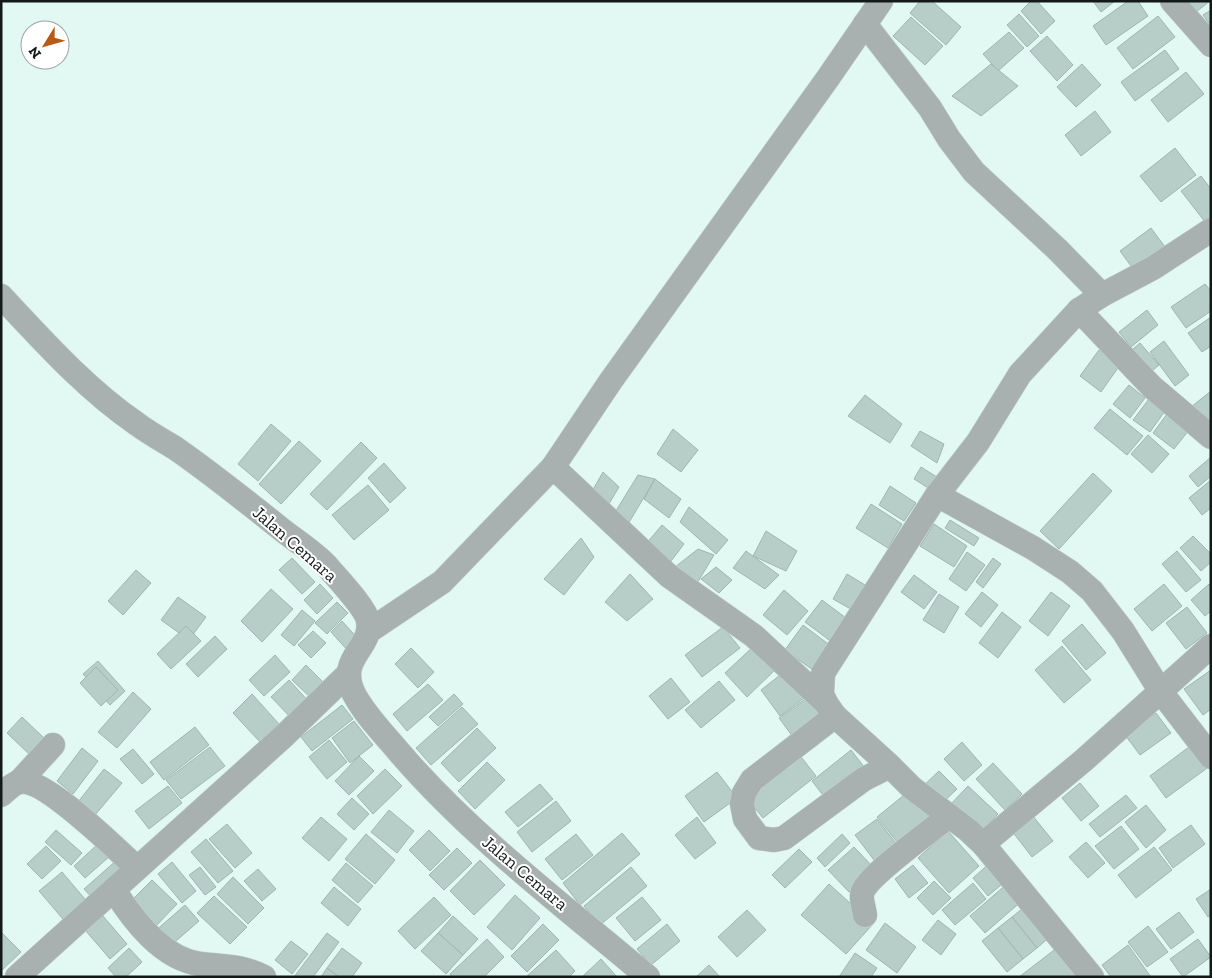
<svg xmlns="http://www.w3.org/2000/svg" width="1212" height="978" font-family="'Zilla Slab',serif">
<style>
.building{fill:#b7cdc8;stroke:#9fb5b0}
.lines{fill:none;stroke-linecap:round;stroke-linejoin:round}
.minor-casing{stroke:#c0d4d0;stroke-width:25}
.minor{stroke:#a8b1af;stroke-width:24}
.labels{text-anchor:middle;dominant-baseline:central;stroke-width:4;stroke-linejoin:round;paint-order:stroke}
.street-label{font-size:18px;fill:#121a18;stroke:#fff}
</style>
<rect width="100%" height="100%" fill="#e1f8f3"/>
<!-- building -->
<g class="building">
<polygon points="920,1 932,1 961,27 946,45 910,13"/>
<polygon points="1031,1 1037,1 1055,21 1041,34 1021,11"/>
<polygon points="1093,1 1115,1 1101,12"/>
<polygon points="1128,1 1138,1 1148,16 1106,45 1093,26"/>
<polygon points="1182,1 1210,1 1192,15"/>
<polygon points="1211,10 1211,26 1203,15"/>
<polygon points="1019,14 1039,36 1027,47 1007,25"/>
<polygon points="1158,16 1175,37 1133,69 1117,48"/>
<polygon points="911,17 943,46 925,65 893,36"/>
<polygon points="1009,32 1024,48 998,71 983,54"/>
<polygon points="1047,36 1073,65 1057,81 1030,51"/>
<polygon points="1165,50 1179,69 1135,101 1121,82"/>
<polygon points="991,64 1018,86 981,116 952,96"/>
<polygon points="1082,64 1101,85 1076,107 1057,87"/>
<polygon points="1186,72 1204,94 1168,122 1151,100"/>
<polygon points="1095,111 1111,132 1081,156 1065,135"/>
<polygon points="1175,148 1196,175 1161,202 1140,176"/>
<polygon points="1201,176 1211,189 1211,226 1209,227 1181,191"/>
<polygon points="1151,228 1165,247 1134,270 1120,251"/>
<polygon points="1205,284 1211,291 1211,311 1186,328 1171,307"/>
<polygon points="1147,310 1158,325 1131,347 1119,332"/>
<polygon points="1211,317 1211,346 1202,352 1188,333"/>
<polygon points="1164,341 1189,375 1175,386 1150,352"/>
<polygon points="1140,343 1159,365 1145,377 1126,355"/>
<polygon points="1099,350 1120,365 1101,392 1080,376"/>
<polygon points="1129,385 1145,398 1130,418 1113,404"/>
<polygon points="1211,391 1211,419 1200,428 1186,411"/>
<polygon points="865,395 902,424 890,443 848,416"/>
<polygon points="1149,399 1165,411 1150,432 1133,420"/>
<polygon points="1110,409 1143,436 1127,455 1094,428"/>
<polygon points="1167,414 1189,430 1174,449 1153,433"/>
<polygon points="271,424 291,441 258,481 238,464"/>
<polygon points="673,429 698,450 681,472 657,454"/>
<polygon points="920,431 944,444 937,463 911,446"/>
<polygon points="1148,435 1169,454 1152,473 1131,454"/>
<polygon points="299,441 321,461 281,504 259,484"/>
<polygon points="361,442 377,458 327,510 310,494"/>
<polygon points="1211,457 1211,476 1198,487 1189,476"/>
<polygon points="384,463 406,488 390,503 368,478"/>
<polygon points="921,467 940,479 933,491 914,479"/>
<polygon points="603,472 619,487 607,507 590,495"/>
<polygon points="1093,473 1112,491 1059,549 1040,531"/>
<polygon points="638,475 655,479 628,524 614,514"/>
<polygon points="655,479 681,499 669,518 644,499"/>
<polygon points="1211,480 1211,508 1202,515 1189,498"/>
<polygon points="368,485 389,510 354,540 332,515"/>
<polygon points="890,486 916,503 904,521 879,505"/>
<polygon points="871,504 902,524 888,548 856,528"/>
<polygon points="689,507 728,540 716,554 680,522"/>
<polygon points="950,520 979,538 974,546 945,528"/>
<polygon points="934,524 967,546 954,567 920,546"/>
<polygon points="662,525 684,544 668,565 645,545"/>
<polygon points="766,531 797,551 786,571 753,556"/>
<polygon points="1193,536 1211,554 1211,562 1201,571 1180,548"/>
<polygon points="581,538 594,557 564,595 544,579"/>
<polygon points="698,549 714,555 693,590 670,571"/>
<polygon points="746,551 779,575 765,589 733,568"/>
<polygon points="1177,551 1201,580 1186,592 1162,564"/>
<polygon points="967,552 985,565 966,591 949,579"/>
<polygon points="292,558 315,582 302,594 279,570"/>
<polygon points="993,558 1001,564 983,588 976,582"/>
<polygon points="716,567 732,580 719,593 701,579"/>
<polygon points="136,570 151,583 123,615 108,601"/>
<polygon points="630,574 653,599 627,621 605,602"/>
<polygon points="847,574 870,588 856,612 833,599"/>
<polygon points="914,575 937,592 924,609 901,592"/>
<polygon points="320,584 333,598 317,614 304,600"/>
<polygon points="1164,584 1182,606 1152,631 1134,609"/>
<polygon points="1209,584 1211,587 1211,611 1205,616 1191,600"/>
<polygon points="271,589 293,609 262,642 241,621"/>
<polygon points="784,590 808,611 787,635 763,615"/>
<polygon points="982,592 998,605 981,627 965,614"/>
<polygon points="1051,592 1070,606 1048,636 1029,621"/>
<polygon points="939,594 959,607 944,633 923,620"/>
<polygon points="178,597 206,617 189,640 161,620"/>
<polygon points="822,600 850,621 833,643 805,622"/>
<polygon points="337,602 348,613 327,634 315,623"/>
<polygon points="1187,607 1207,633 1186,649 1166,623"/>
<polygon points="302,610 315,621 294,646 281,635"/>
<polygon points="1002,612 1021,627 998,658 979,643"/>
<polygon points="342,621 360,641 349,652 331,632"/>
<polygon points="1082,624 1106,653 1086,670 1062,641"/>
<polygon points="803,625 831,646 813,670 785,650"/>
<polygon points="186,626 201,641 171,669 157,654"/>
<polygon points="723,627 740,648 702,677 685,655"/>
<polygon points="313,631 326,643 311,658 298,645"/>
<polygon points="215,636 227,649 198,677 186,664"/>
<polygon points="756,644 777,668 747,697 725,673"/>
<polygon points="1062,646 1091,680 1064,703 1035,670"/>
<polygon points="411,648 434,672 418,688 395,664"/>
<polygon points="275,655 290,672 264,696 249,680"/>
<polygon points="98,661 125,691 110,705 83,674"/>
<polygon points="306,665 327,686 313,700 292,680"/>
<polygon points="96,667 118,690 101,706 80,683"/>
<polygon points="1211,670 1211,709 1203,715 1184,689"/>
<polygon points="784,672 804,698 780,716 761,690"/>
<polygon points="671,678 690,702 668,719 649,696"/>
<polygon points="289,680 311,704 294,721 271,697"/>
<polygon points="719,681 735,700 701,728 685,710"/>
<polygon points="428,684 443,700 407,731 393,714"/>
<polygon points="133,692 151,709 117,748 98,732"/>
<polygon points="252,694 279,724 260,742 233,713"/>
<polygon points="454,694 463,704 438,726 429,717"/>
<polygon points="808,697 824,719 796,741 779,718"/>
<polygon points="342,705 353,719 312,751 301,737"/>
<polygon points="462,707 478,724 431,765 416,748"/>
<polygon points="1156,713 1171,733 1140,755 1125,735"/>
<polygon points="22,717 45,739 30,755 7,733"/>
<polygon points="354,721 373,745 350,763 332,738"/>
<polygon points="195,727 209,745 164,780 150,762"/>
<polygon points="477,728 496,748 459,782 441,763"/>
<polygon points="329,740 347,762 327,779 309,757"/>
<polygon points="962,742 982,765 964,781 944,759"/>
<polygon points="1193,744 1210,766 1166,798 1150,776"/>
<polygon points="210,747 225,766 181,799 166,780"/>
<polygon points="82,748 98,761 73,794 57,781"/>
<polygon points="133,749 154,774 142,784 120,759"/>
<polygon points="851,750 865,768 826,799 812,781"/>
<polygon points="798,753 816,776 763,818 744,794"/>
<polygon points="359,756 374,771 349,795 335,781"/>
<polygon points="487,762 505,780 475,809 458,791"/>
<polygon points="993,763 1022,794 1005,810 976,779"/>
<polygon points="104,769 122,783 95,815 78,802"/>
<polygon points="385,769 402,786 373,814 357,796"/>
<polygon points="939,771 957,789 938,807 920,789"/>
<polygon points="717,772 737,798 704,822 685,796"/>
<polygon points="1080,783 1099,806 1081,821 1062,798"/>
<polygon points="540,784 553,799 518,827 505,812"/>
<polygon points="168,786 182,803 149,829 135,811"/>
<polygon points="968,786 998,814 979,834 949,806"/>
<polygon points="909,791 933,822 902,848 877,817"/>
<polygon points="1126,795 1137,808 1100,837 1089,824"/>
<polygon points="352,798 369,814 354,830 337,814"/>
<polygon points="556,801 571,821 532,852 517,832"/>
<polygon points="1146,805 1166,830 1146,848 1125,822"/>
<polygon points="389,810 414,831 397,853 371,832"/>
<polygon points="1028,810 1053,841 1032,857 1008,826"/>
<polygon points="321,817 347,839 329,861 302,838"/>
<polygon points="697,817 716,843 695,859 675,835"/>
<polygon points="877,819 899,847 877,864 855,835"/>
<polygon points="227,824 252,853 235,868 209,839"/>
<polygon points="1191,825 1205,844 1173,868 1159,848"/>
<polygon points="1121,826 1139,849 1114,869 1095,846"/>
<polygon points="56,830 82,853 71,865 45,842"/>
<polygon points="429,830 450,851 430,871 409,850"/>
<polygon points="948,831 979,866 949,893 918,858"/>
<polygon points="622,833 640,854 580,905 563,883"/>
<polygon points="366,834 395,860 375,884 345,859"/>
<polygon points="576,834 593,855 562,880 545,859"/>
<polygon points="842,834 850,843 825,867 817,858"/>
<polygon points="206,839 233,871 218,883 191,852"/>
<polygon points="1086,842 1105,863 1088,878 1069,857"/>
<polygon points="98,844 110,856 85,878 74,866"/>
<polygon points="46,846 61,861 42,879 27,864"/>
<polygon points="854,847 874,868 849,892 828,870"/>
<polygon points="1154,847 1172,870 1136,898 1118,875"/>
<polygon points="457,848 472,863 444,890 429,875"/>
<polygon points="799,849 812,862 785,888 772,875"/>
<polygon points="118,859 128,871 95,901 84,889"/>
<polygon points="480,860 505,885 474,915 450,891"/>
<polygon points="992,861 1008,879 988,896 973,878"/>
<polygon points="172,862 196,891 182,903 158,874"/>
<polygon points="346,863 373,886 358,903 332,880"/>
<polygon points="913,865 928,883 909,898 895,879"/>
<polygon points="200,867 216,887 205,895 189,875"/>
<polygon points="631,867 647,886 600,925 584,906"/>
<polygon points="258,869 276,889 262,901 244,881"/>
<polygon points="62,872 90,905 68,925 39,891"/>
<polygon points="233,877 264,908 248,924 217,894"/>
<polygon points="152,880 177,904 154,928 129,903"/>
<polygon points="934,881 951,898 933,915 917,898"/>
<polygon points="1009,882 1024,899 985,933 970,916"/>
<polygon points="973,883 986,899 955,925 942,910"/>
<polygon points="829,884 873,924 846,954 801,915"/>
<polygon points="334,887 361,909 348,926 321,903"/>
<polygon points="1211,889 1211,915 1208,917 1196,899"/>
<polygon points="515,895 540,918 512,950 487,927"/>
<polygon points="214,896 247,927 230,944 197,913"/>
<polygon points="434,897 451,915 415,949 398,931"/>
<polygon points="642,897 661,920 635,941 616,918"/>
<polygon points="1028,904 1053,934 1037,948 1012,917"/>
<polygon points="185,905 199,921 168,948 154,932"/>
<polygon points="747,910 766,930 737,957 718,937"/>
<polygon points="1179,912 1194,932 1171,949 1156,929"/>
<polygon points="103,916 127,944 110,959 85,930"/>
<polygon points="453,916 478,939 463,955 438,933"/>
<polygon points="1012,917 1037,948 1023,959 998,928"/>
<polygon points="938,920 956,934 941,955 922,940"/>
<polygon points="885,923 916,947 897,973 866,950"/>
<polygon points="543,924 559,940 527,972 511,956"/>
<polygon points="667,924 680,941 651,965 637,949"/>
<polygon points="1148,926 1168,952 1147,967 1128,942"/>
<polygon points="998,928 1023,959 1007,972 982,941"/>
<polygon points="1,932 21,952 1,971"/>
<polygon points="327,933 339,942 313,977 294,977"/>
<polygon points="438,933 463,955 446,974 421,951"/>
<polygon points="487,939 504,957 484,977 452,977 450,974"/>
<polygon points="1198,939 1211,957 1183,977 1170,959"/>
<polygon points="291,941 308,954 292,974 275,960"/>
<polygon points="1128,945 1151,977 1111,977 1102,965"/>
<polygon points="1058,947 1078,974 1074,977 1019,977"/>
<polygon points="129,948 142,962 126,977 116,977 108,968"/>
<polygon points="342,948 362,963 352,977 339,977 327,968"/>
<polygon points="556,950 575,971 569,977 526,977"/>
<polygon points="855,953 877,968 871,977 839,977"/>
<polygon points="601,959 617,977 582,977"/>
<polygon points="709,965 720,977 696,977"/>
<polygon points="327,968 339,977 321,977"/>
</g>
<g class="lines">
<!-- minor casing -->
<g class="minor-casing">
<g id="minor">
<polyline points="1172,1 1211,45"/>
<polyline points="865,24 930,108 949,139 974,172 1058,250 1102,295"/>
<path d="M1,296C43,341 86,389 137,424C149,433 162,440 175,448C211,473 246,501 281,529C296,541 314,552 327,566C336,577 366,608 368,621C373,649 336,657 354,694C365,715 384,734 399,752C472,837 563,905 648,977"/>
<polyline points="1079,310 1152,387 1211,437"/>
<polyline points="553,467 669,576 754,636 826,703 835,716 890,766"/>
<polyline points="937,495 1033,548 1070,572 1092,591 1123,631 1161,692 1211,757"/>
<polyline points="369,631 442,582 553,467 610,382 828,78 881,1"/>
<polyline points="826,703 822,694 823,673 937,495 978,442 1020,374 1079,310 1102,295 1153,268 1211,230"/>
<polyline points="835,716 752,780 744,793 742,804 745,819 759,838 774,840 784,838 864,779 890,766 912,788 968,830 983,844 1092,977"/>
<polyline points="19,782 53,745"/>
<path d="M1,795C7,790 13,783 20,782C45,778 117,850 137,868"/>
<polyline points="983,844 1084,760 1211,646"/>
<path d="M114,890C133,920 162,959 200,964C225,967 240,965 264,977"/>
<path d="M865,915C864,907 860,898 863,891C870,874 932,830 949,816"/>
<polyline points="17,977 285,735 348,674"/>
</g>
</g>
<!-- minor -->
<use href="#minor" class="minor"/>
</g>
<g class="labels">
<!-- street labels -->
<g class="street-label">
<text transform="translate(295 544) rotate(41)">Jalan Cemara</text>
<text transform="translate(525 873) rotate(40)">Jalan Cemara</text>
</g>
</g>
<!-- border -->
<rect width="1212" height="978" fill="none" stroke="#121a18" stroke-width="5"/>
<!-- north arrow -->
<g transform="translate(45 45) rotate(233)"><circle r="24" fill="#ffffff" stroke="#a0a3a3"/>
<path d="M0-4L9 19L0 12L-9 19Z" fill="#b95912"/>
<text y="-8" font-size="14" font-weight="bold" text-anchor="middle" fill="#121a18">N</text>
</g>
</svg>
